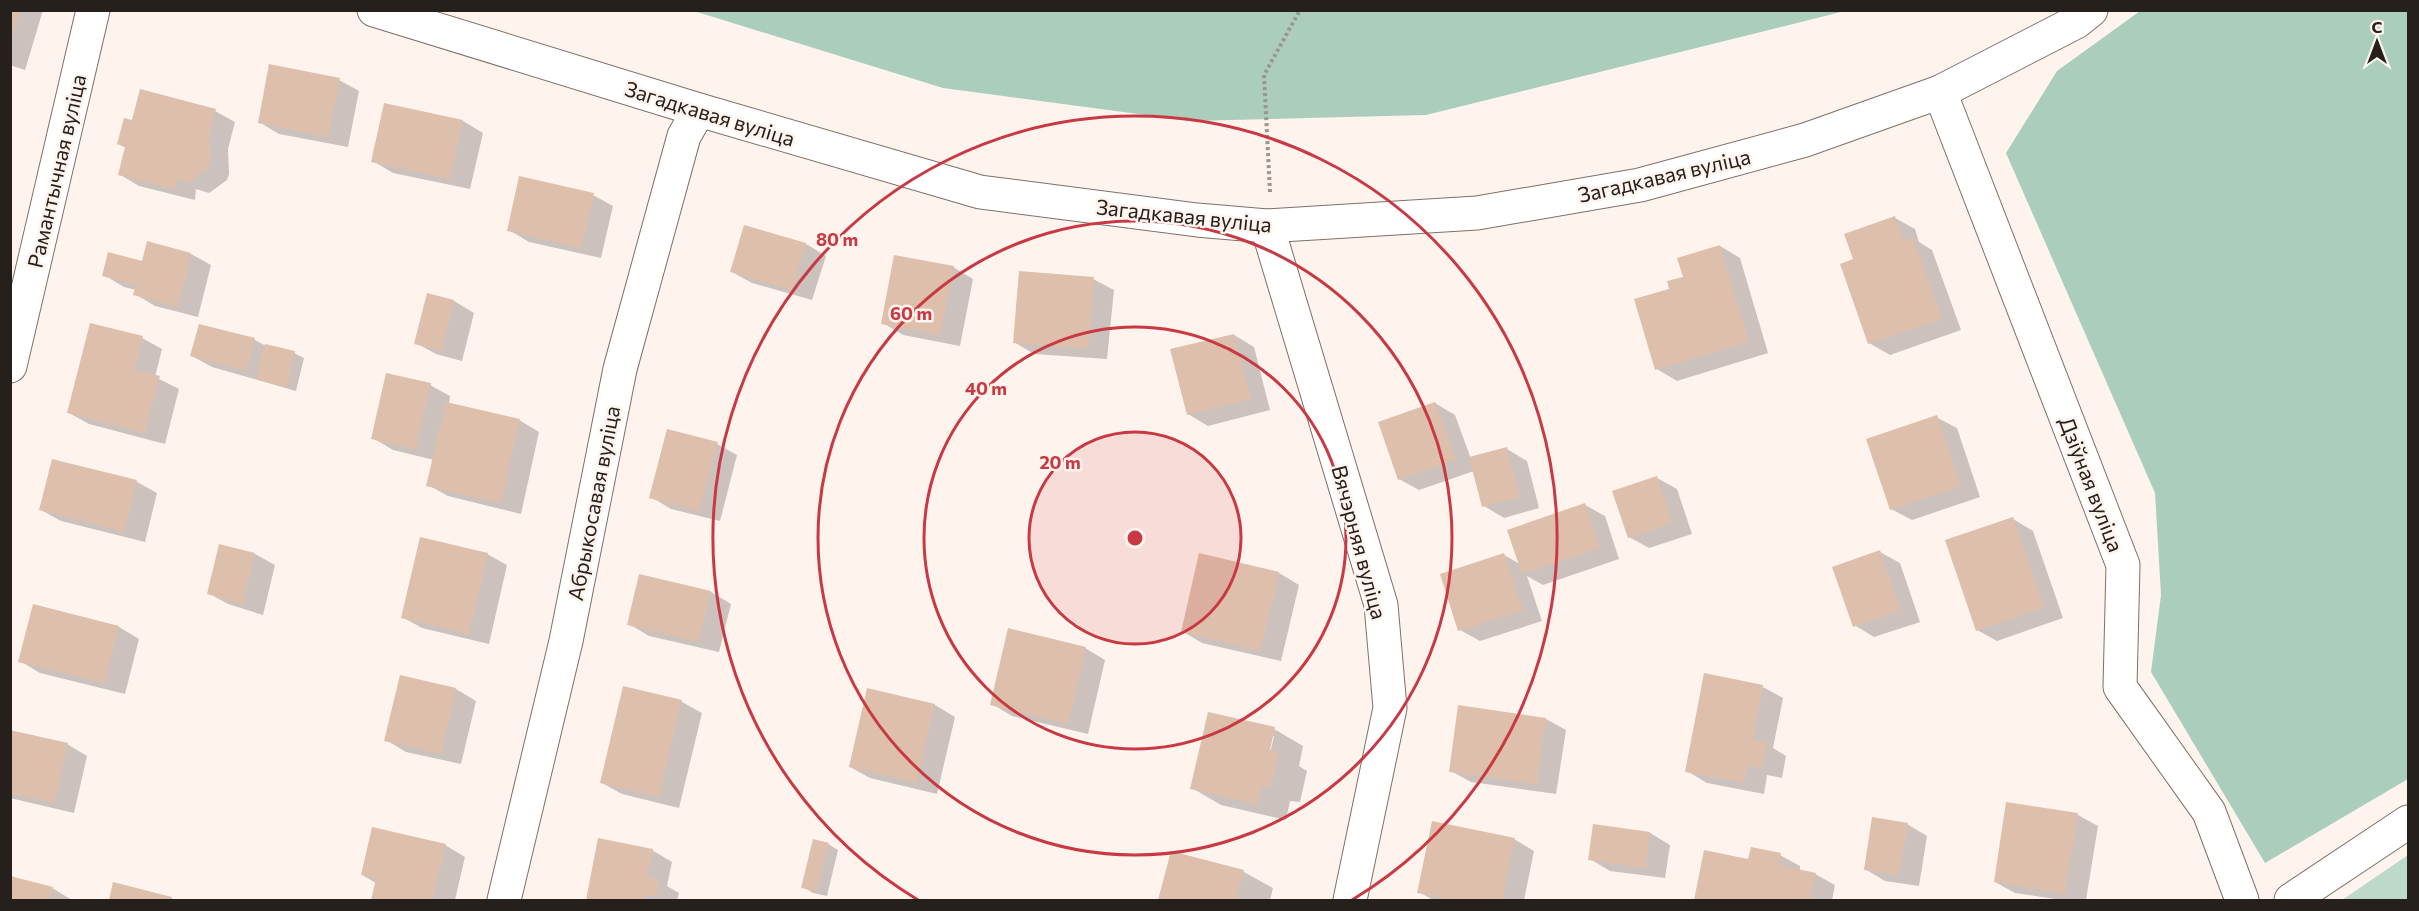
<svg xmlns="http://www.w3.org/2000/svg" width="2419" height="911" font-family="Commissioner,sans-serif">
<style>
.green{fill:#bcd9ca}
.forest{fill:#abcebc}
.shadow{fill:#0003;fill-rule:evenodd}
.building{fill:#debfac}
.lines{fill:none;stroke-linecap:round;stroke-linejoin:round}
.minor-casing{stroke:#7f7067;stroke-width:35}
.path{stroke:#9d948f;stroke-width:4;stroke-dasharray:3 3;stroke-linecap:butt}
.minor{stroke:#fff;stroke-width:33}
.ring{fill:none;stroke:#c83943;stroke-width:3}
.labels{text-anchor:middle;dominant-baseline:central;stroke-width:5;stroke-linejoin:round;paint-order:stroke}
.street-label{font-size:21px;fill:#26201c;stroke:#fef3ed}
.centre{fill:#c83943;stroke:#fef3ed;stroke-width:3}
.ring-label{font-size:18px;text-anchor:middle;font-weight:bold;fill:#c83943;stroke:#fef3ed;stroke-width:5;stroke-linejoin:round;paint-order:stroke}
</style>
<rect width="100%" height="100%" fill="#fef3ed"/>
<!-- green -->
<polygon class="green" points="2408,855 2408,900 2342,900"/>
<!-- forest -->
<g class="forest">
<polygon points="694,11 694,10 1845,11 1426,115 1191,121 943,88"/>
<polygon points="2140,11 2408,11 2408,779 2265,863 2151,672 2161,595 2155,493 2006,153 2057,71"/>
</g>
<!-- shadow -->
<g class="shadow">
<polygon points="10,10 43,10 25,70 10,65"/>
<polygon points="339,80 359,91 348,147 279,134 259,122"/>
<polygon points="215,111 235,122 228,149 229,174 227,180 209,193 196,189 195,200 139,186 119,174 126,148 119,144 133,122"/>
<polygon points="463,121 483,133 470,189 393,173 373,161"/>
<polygon points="593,195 613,206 601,258 529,242 509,230"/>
<polygon points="1895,218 1915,229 1919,242 1932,250 1961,330 1890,355 1869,343 1854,260"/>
<polygon points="745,227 806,244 826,256 812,300 752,283 732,272"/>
<polygon points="1720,246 1740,258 1768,353 1677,381 1657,369 1671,290"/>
<polygon points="191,254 211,265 198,317 155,306 135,294 136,290 124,287 104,275 143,263"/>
<polygon points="953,267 973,279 960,346 903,335 883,323"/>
<polygon points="1093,279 1114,290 1107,359 1034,354 1014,342"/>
<polygon points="428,295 454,301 474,313 462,361 436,354 416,343"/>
<polygon points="1234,335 1254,347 1270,410 1208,426 1188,414"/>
<polygon points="142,338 162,349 155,377 179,389 165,444 89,424 69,413"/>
<polygon points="255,340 266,346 294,353 304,358 296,391 212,367 192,356"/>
<polygon points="430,385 450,396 449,404 519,420 539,432 521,514 448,496 428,485 434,460 393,450 373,438"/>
<polygon points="1435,403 1455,415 1471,459 1507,449 1527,461 1539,508 1504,518 1484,506 1474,471 1419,490 1399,479"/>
<polygon points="1936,417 1957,428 1980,497 1912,520 1891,509"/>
<polygon points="717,444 737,455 720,521 671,509 651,497"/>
<polygon points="53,461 137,482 157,493 145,542 61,521 41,510"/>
<polygon points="1657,478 1677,489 1692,534 1649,548 1629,537"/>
<polygon points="1585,505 1605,516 1619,559 1543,585 1527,576 1542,621 1480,641 1460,630 1504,555 1520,564"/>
<polygon points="2013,519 2033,531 2063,618 1997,641 1977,630"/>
<polygon points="1880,552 1900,563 1920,622 1874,637 1854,625"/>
<polygon points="255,554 275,565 263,615 228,604 208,593"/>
<polygon points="487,554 507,565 489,644 422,628 402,617"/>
<polygon points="1200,555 1279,573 1299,585 1281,661 1202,643 1182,631"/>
<polygon points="641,575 711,592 731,604 719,652 649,636 629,624"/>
<polygon points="34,605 119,627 139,639 125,694 40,673 20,661"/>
<polygon points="1085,648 1105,660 1088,734 1012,716 992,704"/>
<polygon points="1763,687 1783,698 1773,748 1786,756 1782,778 1767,775 1764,794 1707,783 1687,771"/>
<polygon points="624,688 682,702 702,713 679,808 622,794 602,783"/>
<polygon points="456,689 476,701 461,764 406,752 386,740"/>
<polygon points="868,690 935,705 955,717 937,794 870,778 850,767"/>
<polygon points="1546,719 1566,730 1556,794 1471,782 1451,771"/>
<path d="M1274,729L1303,746L1299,766L1307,771L1300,802L1290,801L1286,820L1221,805L1192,788ZM1271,736H1274L1269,758L1266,757Z"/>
<polygon points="10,731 67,744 87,756 74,813 10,798"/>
<polygon points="2008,804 2078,815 2098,826 2086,900 2062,900 2015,893 1995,882"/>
<polygon points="1907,824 1927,836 1919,886 1885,881 1865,869"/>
<polygon points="1594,826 1650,833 1670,845 1665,878 1610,871 1590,859"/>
<polygon points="1514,839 1534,851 1524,900 1433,900 1419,892"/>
<polygon points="599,840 652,850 672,862 667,886 679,893 677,900 587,900"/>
<polygon points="828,844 838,850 827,896 813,893 803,887"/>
<polygon points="445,845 465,857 455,900 373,899 376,883 362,875"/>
<polygon points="1705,852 1750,861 1780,855 1800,866 1800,871 1815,874 1835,885 1832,900 1695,900"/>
<polygon points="1172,853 1244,872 1273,888 1270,900 1160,900"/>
<polygon points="10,878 52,888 72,900 10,900"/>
<polygon points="114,884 171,898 176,900 110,900"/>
</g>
<!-- building -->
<g class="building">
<polygon points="10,10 20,10 11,39 10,39"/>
<polygon points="269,64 340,78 328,137 258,123"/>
<polygon points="140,89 216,109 209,137 210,162 207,169 188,183 177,179 175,190 118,175 125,147 117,144 124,118 132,120"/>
<polygon points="384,103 463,120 450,179 371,162"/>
<polygon points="519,176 594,193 581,248 507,231"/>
<polygon points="1895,216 1903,240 1913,237 1942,319 1868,344 1840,264 1853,259 1844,234"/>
<polygon points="744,225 806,243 792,290 730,272"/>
<polygon points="147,241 191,253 178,307 133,295 136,285 102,276 108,252 142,261"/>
<polygon points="1720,245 1749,342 1655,370 1634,299 1669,289 1667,281 1683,277 1677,258"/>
<polygon points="894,255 954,266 940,335 881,324"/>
<polygon points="1019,271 1094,277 1088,349 1013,343"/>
<polygon points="427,293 454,300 442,351 414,344"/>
<polygon points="90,323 143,336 134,370 160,376 145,433 67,413"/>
<polygon points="199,324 255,338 247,371 190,356"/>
<polygon points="1234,334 1251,399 1187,415 1170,349"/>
<polygon points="265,344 295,351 286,387 256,379"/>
<polygon points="386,373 431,383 416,450 371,439"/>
<polygon points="446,402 520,419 501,503 426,486"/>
<polygon points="1435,402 1456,460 1398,480 1378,422"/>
<polygon points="1937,415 1961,486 1890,510 1866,439"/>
<polygon points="667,429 718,442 700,511 649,498"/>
<polygon points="1507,447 1520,497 1482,507 1469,457"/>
<polygon points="52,459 137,480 125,532 39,510"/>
<polygon points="1657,476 1673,523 1628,538 1612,491"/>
<polygon points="1585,503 1600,548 1522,574 1507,530"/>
<polygon points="2013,517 2044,607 1976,631 1945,540"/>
<polygon points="420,537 488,553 469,634 401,618"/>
<polygon points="219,544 255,553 243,605 207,594"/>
<polygon points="1880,550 1900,611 1853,627 1832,567"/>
<polygon points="1199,553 1279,572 1261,651 1181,632"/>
<polygon points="1504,553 1523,610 1458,631 1440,574"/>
<polygon points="639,574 711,591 699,642 627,625"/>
<polygon points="33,604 119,626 105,683 18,662"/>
<polygon points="1008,628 1086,647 1068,724 990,705"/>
<polygon points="1704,673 1763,685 1753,740 1767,743 1762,768 1747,765 1744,783 1685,772"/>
<polygon points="400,675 456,688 441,754 384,741"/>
<polygon points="623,686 682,700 659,797 600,783"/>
<polygon points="867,688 935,704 917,783 849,767"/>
<polygon points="1458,705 1546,718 1537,784 1449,772"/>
<polygon points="1208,712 1275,727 1270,750 1279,753 1271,787 1262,785 1257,804 1190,789"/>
<polygon points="10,730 68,743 54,803 10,793"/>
<polygon points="2006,802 2078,813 2065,894 1994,882"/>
<polygon points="1872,817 1908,823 1899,875 1864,870"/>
<polygon points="1432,821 1515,838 1502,900 1453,900 1417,893"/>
<polygon points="1593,824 1650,832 1646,868 1588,860"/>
<polygon points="372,827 446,844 432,900 371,900 376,879 361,875"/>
<polygon points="598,838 653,849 647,877 659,880 656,897 644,895 643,900 586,900"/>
<polygon points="813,839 829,843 817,891 801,888"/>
<polygon points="1751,847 1781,853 1779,865 1816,873 1810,900 1694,900 1704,850 1748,859"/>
<polygon points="1171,851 1244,870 1237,900 1158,900"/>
<polygon points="10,876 53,887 49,900 10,900"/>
<polygon points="113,882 172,897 171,900 109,900"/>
</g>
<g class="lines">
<!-- minor casing -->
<g class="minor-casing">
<g id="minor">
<polyline points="374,10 699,110 980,192 1197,220 1267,226 1477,213 1640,185 1805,140 1940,92 2076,22 2091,10"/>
<polyline points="1940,92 2123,565 2120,687 2209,812 2242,900"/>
<polyline points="1267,226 1381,605 1390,708 1350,900"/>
<polyline points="10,366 93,10"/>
<polyline points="504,900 566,641 620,369 684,136 699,110"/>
<polyline points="2291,900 2408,822"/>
</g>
</g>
<!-- path -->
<polyline class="path" points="1270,192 1264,75 1300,10"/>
<!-- minor -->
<use href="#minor" class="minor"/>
</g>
<!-- distance rings -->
<circle cx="1135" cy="538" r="106" fill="#c83943" fill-opacity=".12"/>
<g class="ring">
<circle cx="1135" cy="538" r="106"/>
<circle cx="1135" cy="538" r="211"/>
<circle cx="1135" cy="538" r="317"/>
<path d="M918 900A422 422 0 1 1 1352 900"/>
</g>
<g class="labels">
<!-- street labels -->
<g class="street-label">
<text transform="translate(710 113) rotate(17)">Загадкавая вуліца</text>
<text transform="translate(56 171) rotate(-77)">Рамантычная вуліца</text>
<text transform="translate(1664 175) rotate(-13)">Загадкавая вуліца</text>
<text transform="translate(1184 215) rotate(6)">Загадкавая вуліца</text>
<text transform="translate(2092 484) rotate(69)">Дзіўная вуліца</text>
<text transform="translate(593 503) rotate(-79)">Абрыкосавая вуліца</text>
<text transform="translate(1360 542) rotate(75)">Вячэрняя вуліца</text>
</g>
</g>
<circle cx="1135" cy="538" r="9" class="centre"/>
<g class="ring-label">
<text x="837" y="246">80 m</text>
<text x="911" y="320">60 m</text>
<text x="986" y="395">40 m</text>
<text x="1060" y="469">20 m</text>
</g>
<!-- border -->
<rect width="2419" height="911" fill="none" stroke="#26201c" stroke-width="24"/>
<!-- north arrow -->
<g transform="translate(2377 42)" stroke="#fef3ed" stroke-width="4.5" paint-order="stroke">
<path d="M0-4.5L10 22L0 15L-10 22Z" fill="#26201c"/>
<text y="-9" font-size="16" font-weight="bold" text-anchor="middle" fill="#26201c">С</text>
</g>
</svg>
